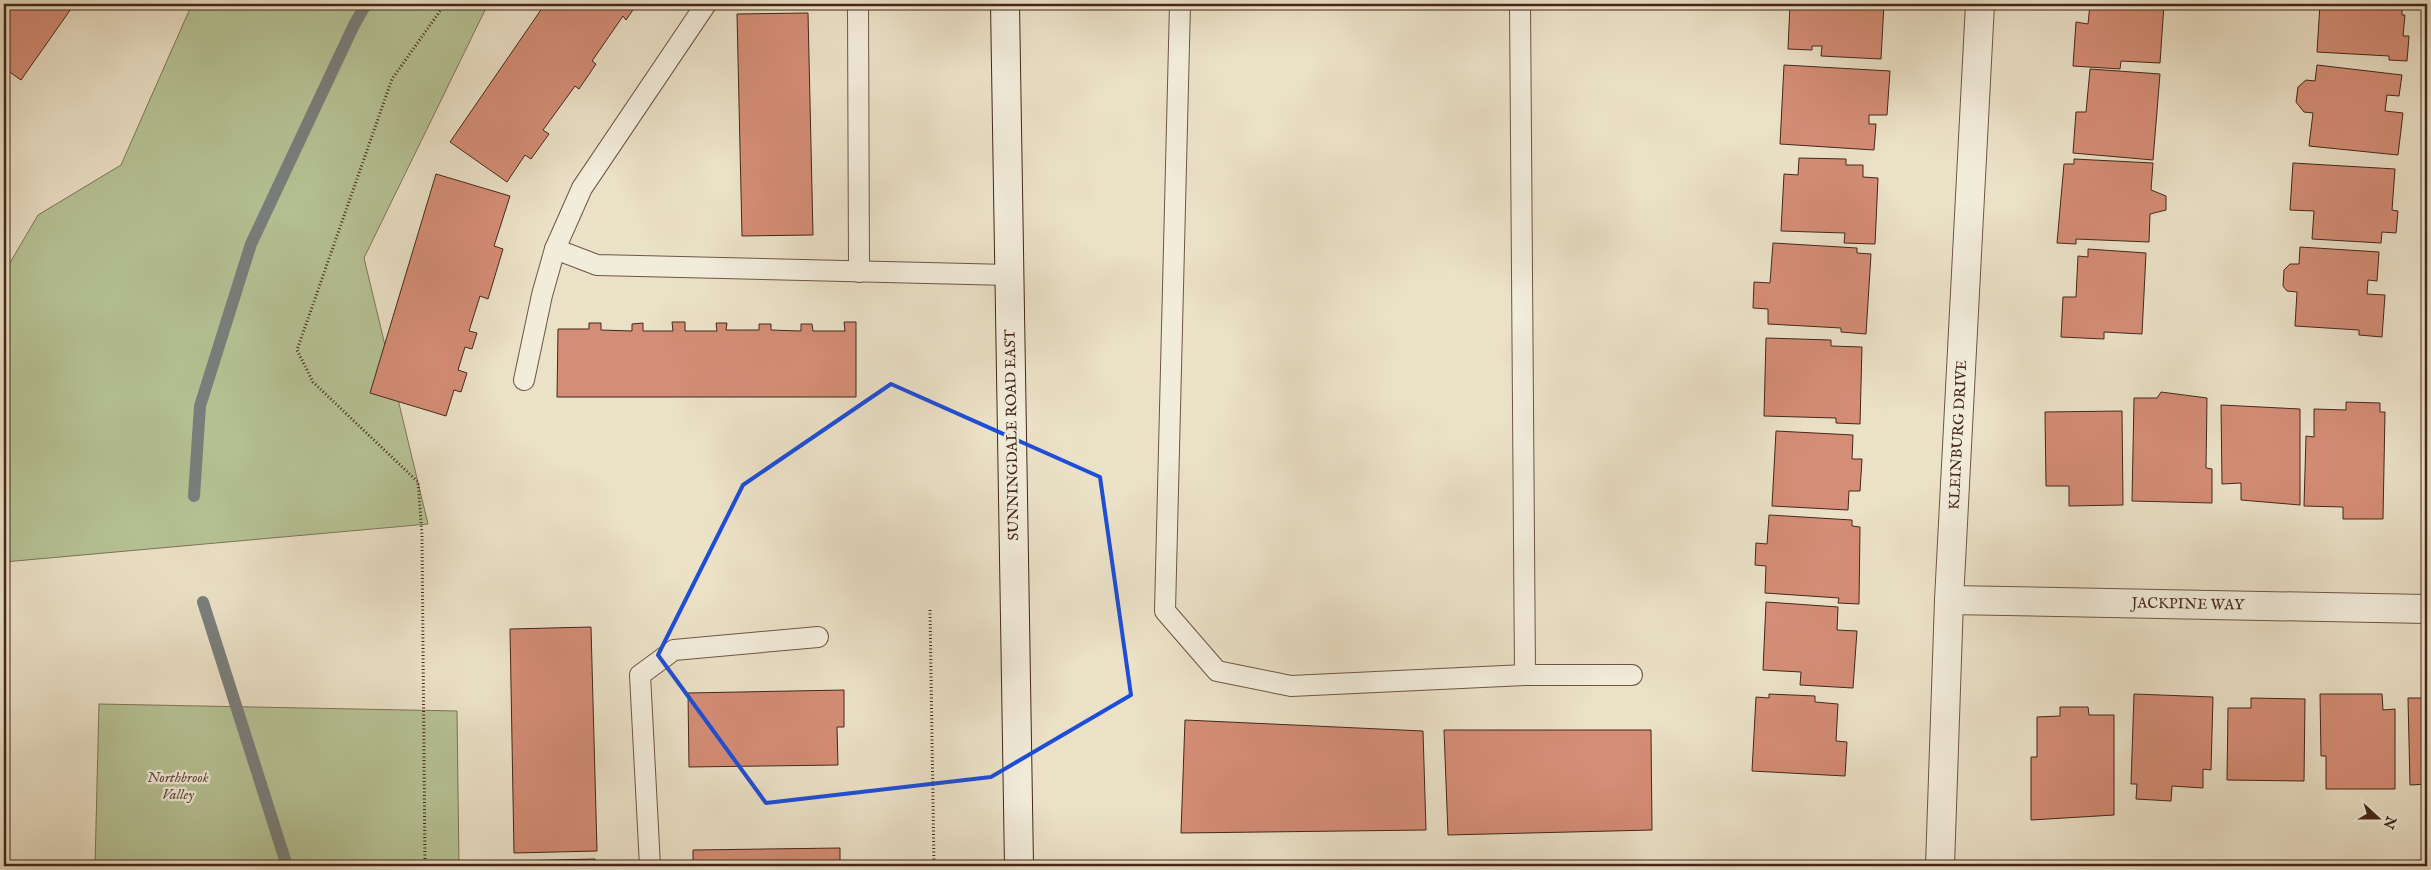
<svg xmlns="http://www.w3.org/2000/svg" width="2431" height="870" font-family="'IM FELL English',serif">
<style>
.green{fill:#b6c396;stroke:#7d7557}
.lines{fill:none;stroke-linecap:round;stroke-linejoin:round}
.stream{stroke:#7a7f7d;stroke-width:12}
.building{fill:#d48d76;stroke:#442718}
.service-casing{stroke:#6e5644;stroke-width:22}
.minor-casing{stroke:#6e5644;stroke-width:30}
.secondary-casing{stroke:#442718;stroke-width:30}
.path{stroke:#442718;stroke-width:3;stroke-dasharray:1 2.5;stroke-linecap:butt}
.service{stroke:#f2ecdb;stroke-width:20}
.minor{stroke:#f2ecdb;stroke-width:28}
.secondary{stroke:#f2ecdb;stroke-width:28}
.marked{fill:none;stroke:#1d4ed8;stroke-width:4;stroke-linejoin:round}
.labels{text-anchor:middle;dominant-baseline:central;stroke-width:4.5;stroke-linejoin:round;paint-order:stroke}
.street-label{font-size:15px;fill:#442718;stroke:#f2ecdb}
.park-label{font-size:15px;font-style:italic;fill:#604e38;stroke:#f2ecdb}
</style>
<rect width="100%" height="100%" fill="#ebe1c7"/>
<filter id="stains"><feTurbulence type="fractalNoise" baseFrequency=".004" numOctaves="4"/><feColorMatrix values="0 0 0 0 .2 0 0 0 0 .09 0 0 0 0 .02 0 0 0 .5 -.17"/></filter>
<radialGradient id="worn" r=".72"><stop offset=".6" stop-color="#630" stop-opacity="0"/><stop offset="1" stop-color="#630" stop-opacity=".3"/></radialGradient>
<!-- green -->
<g class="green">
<polygon points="192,4 488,4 364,258 428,524 4,562 4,273 38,215 121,165"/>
<polygon points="99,704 457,711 459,866 95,866"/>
</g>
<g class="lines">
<!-- stream -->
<g class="stream">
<polyline points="194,496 200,406 251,244 354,25 366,4"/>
<polyline points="203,602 287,866"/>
</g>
</g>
<!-- building -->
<g class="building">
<polygon points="4,4 70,4 73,6 21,80 4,68"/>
<polygon points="545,4 637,4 626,20 623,16 592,61 596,64 579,89 575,86 543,130 549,134 531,159 525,155 507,182 450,142"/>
<polygon points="1790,4 1884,4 1881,59 1821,56 1822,46 1812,46 1812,50 1788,49"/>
<polygon points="2090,4 2164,4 2160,63 2121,61 2120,69 2073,66 2076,22 2088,24"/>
<polygon points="2320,4 2402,4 2402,15 2405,15 2403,36 2409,36 2407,61 2389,60 2389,56 2317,52"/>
<polygon points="808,13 813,235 742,236 737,14"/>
<polygon points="1784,65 1890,71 1887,115 1869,115 1869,124 1876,124 1874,150 1780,144"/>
<polygon points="2317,65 2402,75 2399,96 2387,95 2385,111 2403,113 2398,155 2309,146 2313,113 2304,112 2296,102 2298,87 2306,80 2315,81"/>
<polygon points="2090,69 2160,74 2153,160 2073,153 2076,112 2086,112"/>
<polygon points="1799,158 1846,159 1846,165 1863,165 1863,177 1878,178 1875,244 1844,243 1845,233 1781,231 1784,174 1798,175"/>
<polygon points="2074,159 2153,163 2151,190 2166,196 2166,210 2150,214 2149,242 2076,239 2076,244 2057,243 2064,164 2074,164"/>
<polygon points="2293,163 2395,169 2392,210 2398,211 2396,233 2382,232 2381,243 2312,239 2314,211 2290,210"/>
<polygon points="436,174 510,196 494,246 503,249 488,299 480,296 469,331 477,333 472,349 465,347 458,370 467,373 461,392 454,390 446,416 370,393"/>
<polygon points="1773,243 1857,248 1857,253 1871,254 1866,334 1841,332 1841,328 1768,324 1768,309 1753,308 1754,282 1770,283"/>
<polygon points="2300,247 2379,252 2377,281 2368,280 2367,294 2385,295 2382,337 2359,335 2359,330 2295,326 2297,292 2287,291 2283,286 2284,270 2290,264 2299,264"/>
<polygon points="2088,249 2146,253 2142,334 2104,332 2104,339 2061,337 2063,297 2076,297 2078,256 2088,257"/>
<polygon points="672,322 685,322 685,331 717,331 716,323 727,323 726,330 759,330 759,324 771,324 771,330 801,331 801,324 812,324 813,331 845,331 844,322 856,322 856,397 557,397 558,329 589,329 589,323 601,323 601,330 632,331 632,324 643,323 643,331 673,331"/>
<polygon points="1766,338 1831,340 1831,346 1862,347 1860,424 1836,423 1836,418 1764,416"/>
<polygon points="2161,392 2207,398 2206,468 2212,469 2212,503 2132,501 2134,398 2157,398"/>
<polygon points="2346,402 2380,403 2380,412 2385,412 2383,519 2343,519 2343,507 2304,506 2306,436 2314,437 2314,409 2346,410"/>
<polygon points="2221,405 2300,409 2300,505 2241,500 2241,483 2222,484"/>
<polygon points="2122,411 2123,505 2069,506 2069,486 2046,486 2045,412"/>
<polygon points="1776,431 1853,435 1852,459 1862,459 1860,491 1849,491 1848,510 1772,506"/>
<polygon points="1769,515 1852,520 1852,526 1860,527 1859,604 1838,603 1839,598 1765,593 1766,566 1755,565 1756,543 1767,544"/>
<polygon points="1766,602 1838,607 1837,630 1857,631 1853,688 1800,685 1801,672 1763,670"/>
<polygon points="591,627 597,851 514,853 510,629"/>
<polygon points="844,690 844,727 837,727 838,765 689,767 688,693"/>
<polygon points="1769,694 1815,696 1815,702 1838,704 1836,741 1847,742 1845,776 1752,771 1756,697 1769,698"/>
<polygon points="2134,694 2213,697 2211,770 2203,769 2203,788 2172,786 2171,801 2136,799 2137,784 2131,784"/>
<polygon points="2320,694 2382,694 2383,710 2395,709 2395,789 2326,789 2326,756 2321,756"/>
<polygon points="2251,698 2305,699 2304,781 2227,780 2228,708 2251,708"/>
<polygon points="2408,698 2427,698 2427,784 2410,785"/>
<polygon points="2060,707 2088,707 2089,715 2114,715 2114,815 2031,820 2031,757 2037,757 2037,717 2060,716"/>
<polygon points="1185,720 1423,731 1426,830 1181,833"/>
<polygon points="1444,730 1651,730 1652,830 1448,835"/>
<polygon points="840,848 840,866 693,866 693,850"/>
<polygon points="595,859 596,866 511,866 511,861"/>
</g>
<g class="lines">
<!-- service casing -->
<g class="service-casing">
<g id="service">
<polyline points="858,4 859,272"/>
<polyline points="1180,4 1165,611 1217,671 1291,686 1525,675 1520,4"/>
<polyline points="555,249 597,265 1009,275"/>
<polyline points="524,380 542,295 555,249 582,188 706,4"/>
<polyline points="1525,675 1632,675"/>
<polyline points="650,866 640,675 674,650 818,637"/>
</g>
</g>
<!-- minor casing -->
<g class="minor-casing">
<g id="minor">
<polyline points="1949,600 2427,609"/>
<polyline points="1940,866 1949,600 1980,4"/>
</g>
</g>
<!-- secondary casing -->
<g class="secondary-casing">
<polyline id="secondary" points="1005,4 1019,866"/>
</g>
<!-- path -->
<g class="path">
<polyline points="930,610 934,866"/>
<polyline points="425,866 422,535 418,482 313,382 297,350 392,79 445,4"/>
</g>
<!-- service -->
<use href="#service" class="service"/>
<!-- minor -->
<use href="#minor" class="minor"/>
<!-- secondary -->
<use href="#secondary" class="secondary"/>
</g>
<!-- marked area -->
<path class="marked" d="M891,384L1100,477L1131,695L991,777L766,803L658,655L743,485Z"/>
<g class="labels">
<!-- street labels -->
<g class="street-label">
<text transform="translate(1012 435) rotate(-91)">SUNNINGDALE ROAD EAST</text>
<text transform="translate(1958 435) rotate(-87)">KLEINBURG DRIVE</text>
<text transform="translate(2188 604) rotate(1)">JACKPINE WAY</text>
</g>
<!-- park labels -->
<g class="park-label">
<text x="178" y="777">Northbrook<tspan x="178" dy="17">Valley</tspan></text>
</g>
</g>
<!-- margin -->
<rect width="2431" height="870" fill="none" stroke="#ebe1c7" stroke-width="20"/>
<rect x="5" y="5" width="2421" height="860" fill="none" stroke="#442718" stroke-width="2.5"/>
<rect x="10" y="10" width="2411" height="850" fill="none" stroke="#442718"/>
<!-- north arrow -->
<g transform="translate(2378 818) rotate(111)" stroke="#f2ecdb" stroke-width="4" paint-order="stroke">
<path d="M0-4L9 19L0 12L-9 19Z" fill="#442718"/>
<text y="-8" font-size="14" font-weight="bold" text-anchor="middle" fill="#442718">N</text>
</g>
<rect width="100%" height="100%" filter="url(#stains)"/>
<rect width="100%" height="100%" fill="url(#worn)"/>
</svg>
